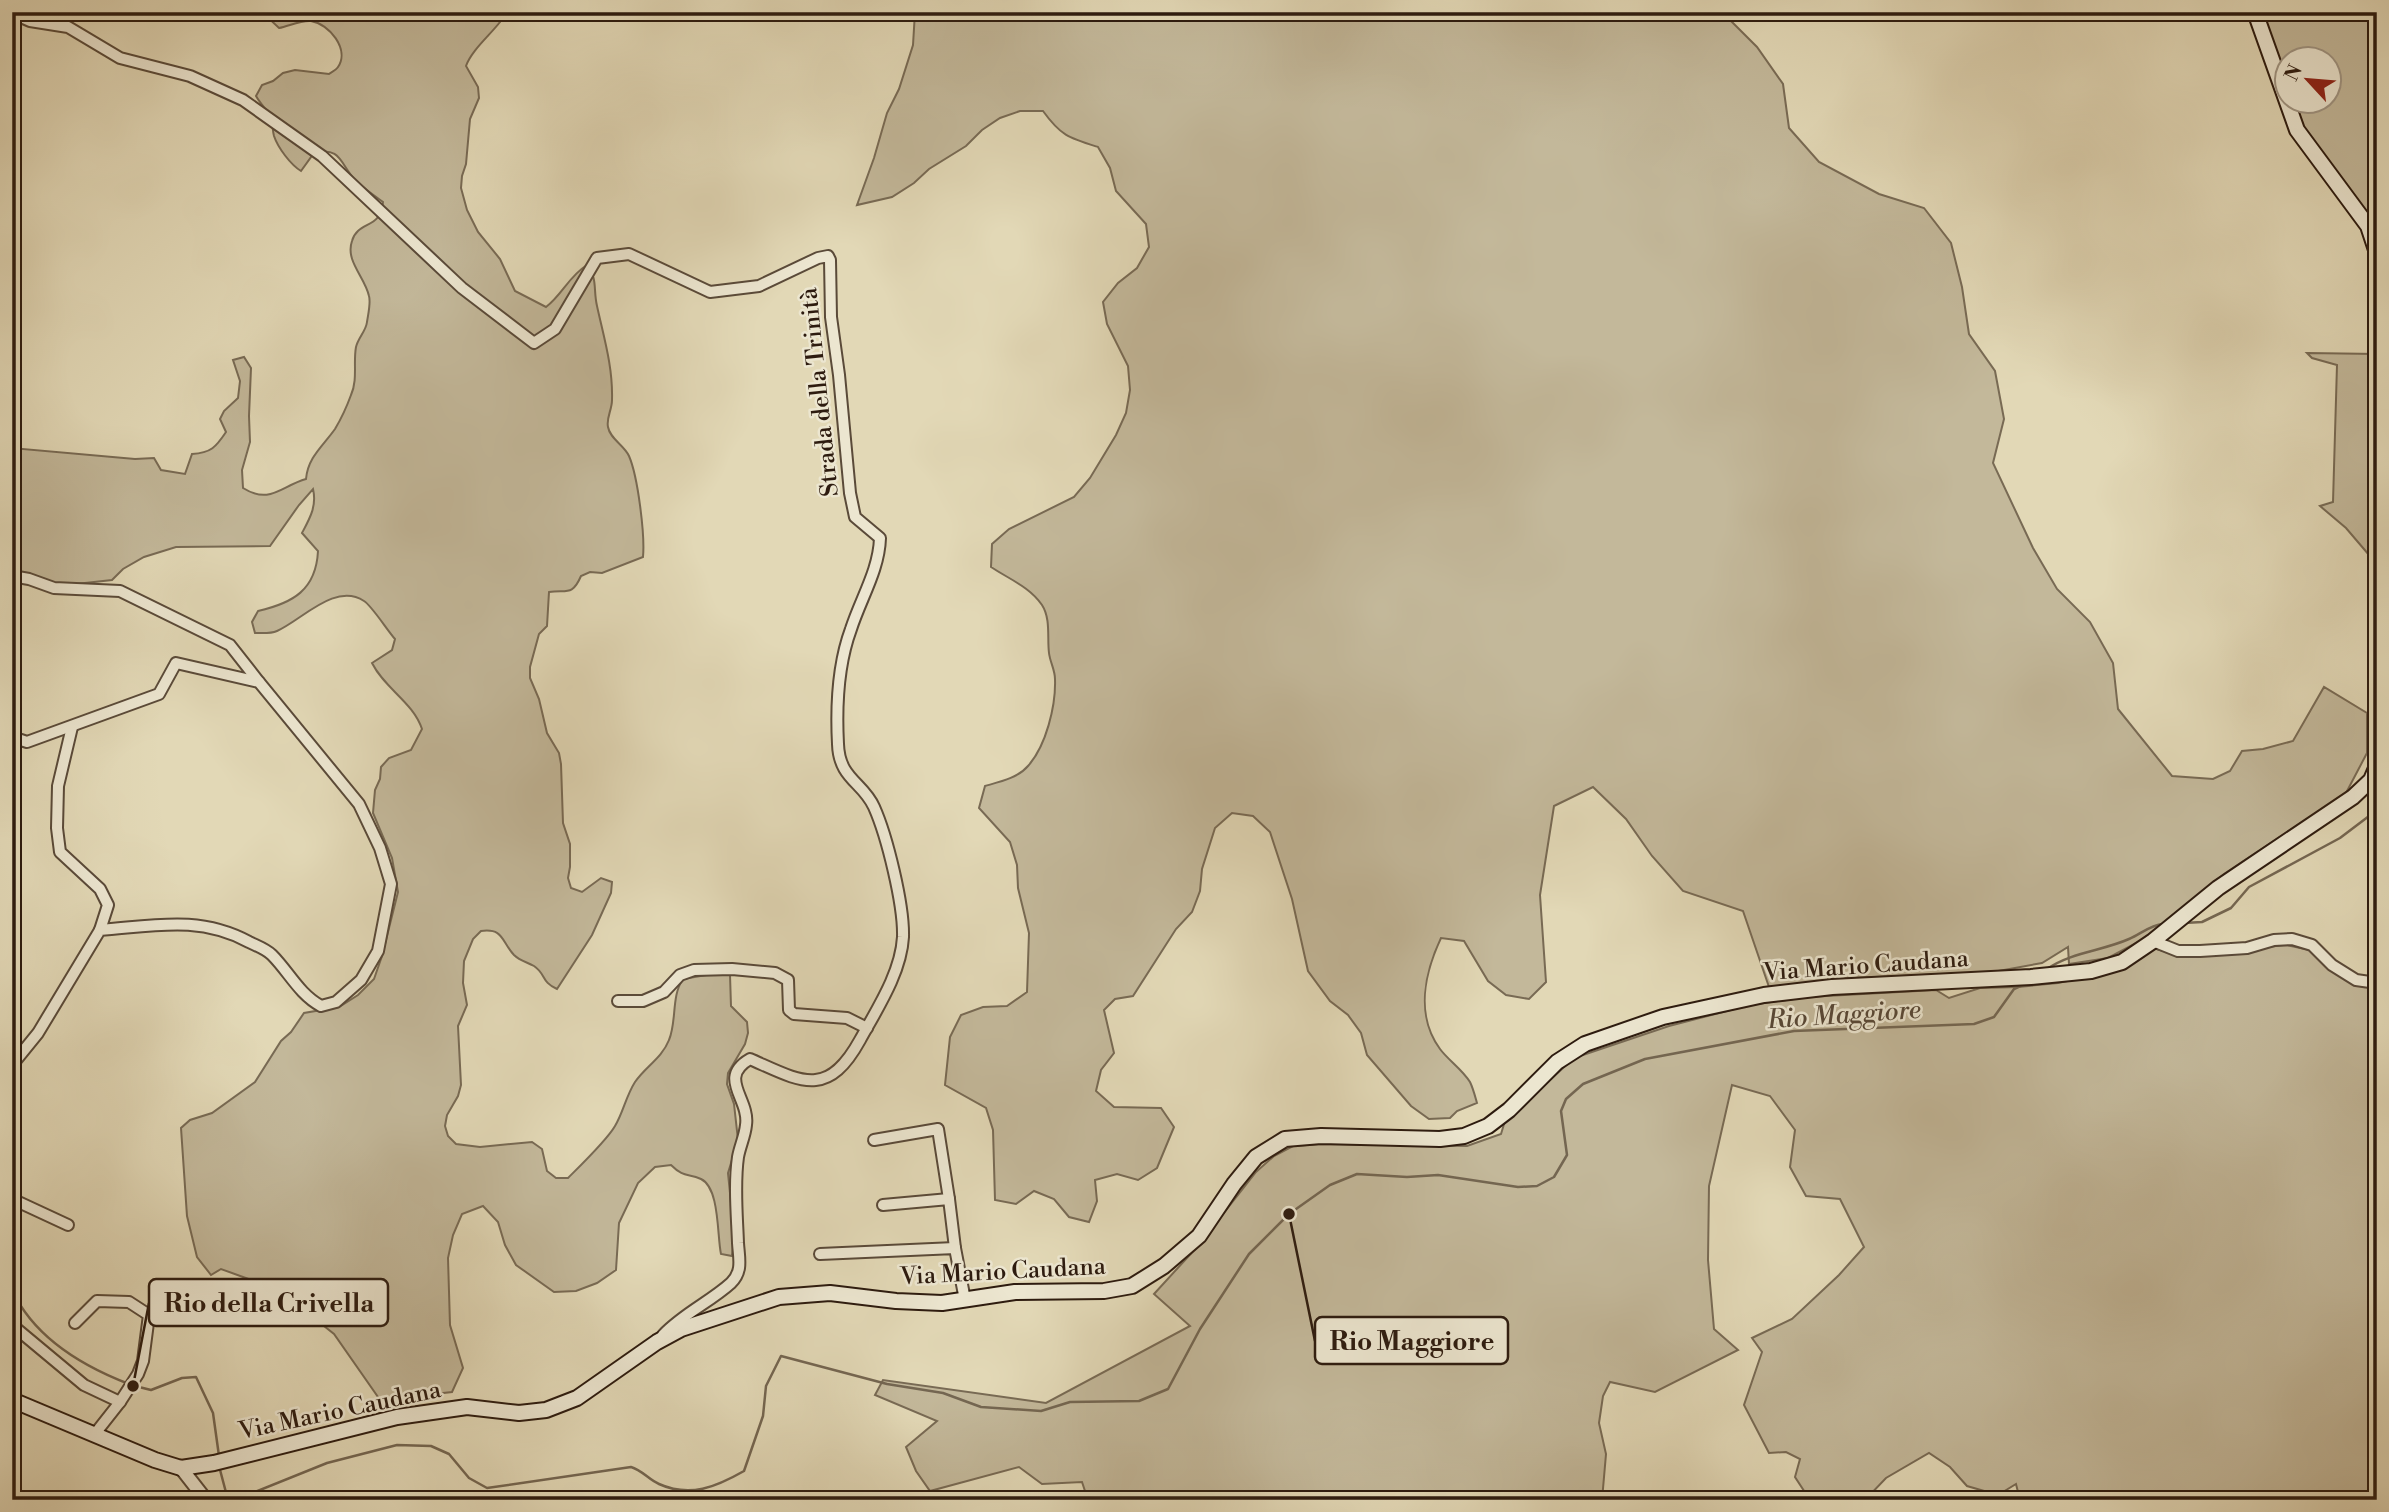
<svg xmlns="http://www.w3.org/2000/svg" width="2389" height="1512" font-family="'Libre Bodoni',serif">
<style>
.green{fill:#c3b89a;stroke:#786a54;stroke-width:2}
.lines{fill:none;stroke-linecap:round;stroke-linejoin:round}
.stream{stroke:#746651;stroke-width:2.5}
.minor-casing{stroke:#5a4a39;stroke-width:14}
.tertiary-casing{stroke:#5a4a39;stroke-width:16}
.secondary-casing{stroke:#2d1b0f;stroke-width:18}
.minor{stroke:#ece6d0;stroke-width:10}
.tertiary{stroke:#ece6d0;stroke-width:12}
.secondary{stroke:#ece6d0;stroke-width:14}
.labels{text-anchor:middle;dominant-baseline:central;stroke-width:5;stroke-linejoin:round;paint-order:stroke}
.street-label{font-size:24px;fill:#2d1b0f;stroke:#ece6d0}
.water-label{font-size:26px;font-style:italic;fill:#574736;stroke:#ece6d0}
.leader{fill:none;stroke:#2d1b0f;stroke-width:2.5}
.callout-dot{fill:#2d1b0f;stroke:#ece6d0;stroke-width:2.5}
.callout{fill:#ece6d0;stroke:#2d1b0f;stroke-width:2.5}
.callout-label{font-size:26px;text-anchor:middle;font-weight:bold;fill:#2d1b0f}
</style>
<rect width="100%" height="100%" fill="#e2d8b6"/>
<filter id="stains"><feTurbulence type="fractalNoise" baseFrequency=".00286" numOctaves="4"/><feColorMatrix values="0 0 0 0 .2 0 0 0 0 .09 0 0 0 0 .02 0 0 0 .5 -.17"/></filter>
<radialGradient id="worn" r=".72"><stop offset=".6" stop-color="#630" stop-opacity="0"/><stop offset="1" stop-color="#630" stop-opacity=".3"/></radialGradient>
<!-- green -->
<g class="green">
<path d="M262,12H497L500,22C490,35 471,51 466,66L478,87L479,98L470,119L466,164L462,176L461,188L467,210L478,232L500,259L515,291L546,307C562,295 569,276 587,265C598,279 593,289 597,306C604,338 613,367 612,400C612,410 606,418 608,427C610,439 624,445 629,456C638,477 645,535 643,557L602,573L590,572L581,576C572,597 566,589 549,592L547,626L539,634L530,667V678L539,699L547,733L559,753L561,764L563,823L570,844V867L568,878L571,888L582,892L601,878L612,882L611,893L592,935L557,989C541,982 546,974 534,966C527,962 520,961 514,955C501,941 504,928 481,931L473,939L464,961L463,983L467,1005L458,1026L461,1085L458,1096L447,1115L445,1126L448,1136L456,1144L480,1147L532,1142L542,1149L547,1171L556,1178H568C580,1166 607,1140 615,1126C623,1113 626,1096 635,1082C645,1067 662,1058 669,1040C677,1021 671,996 683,979L718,973L730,975L731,1006L747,1022L748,1033L745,1044L728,1073L727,1084L734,1104L738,1140L728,1173L734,1233L732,1256L721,1254C717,1237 720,1188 701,1179C688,1173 684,1178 671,1165L655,1167L638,1183L619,1223L616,1270L597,1283L576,1291L554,1292L516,1265L505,1245L498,1222L483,1206L462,1214L453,1235L448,1258L450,1325L463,1368L452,1392L407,1397L385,1407L334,1334L290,1299L254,1281L221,1269L211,1275L197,1257L187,1216L181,1128L190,1120L212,1113L255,1082L281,1041L291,1032L304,1013L339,1007L358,995L374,979L382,956L398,892L392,858L373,813L375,790L380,779L381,767L389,758L411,750L422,729C413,702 385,689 372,663L392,650L395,639C387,630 372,606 364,601C335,582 302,620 277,631C270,634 262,633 255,633L252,622L258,611C293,603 316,590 318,551L302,533C310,518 317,506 313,489L299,505L270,546L176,547L144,557L123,569L112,580L58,586L16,571L12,567V448L135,459L154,458L161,470L185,474L192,454C211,453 216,447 226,432L220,419L224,411L238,398L240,381L233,360L244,357L251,368L249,416L250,442L242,470L243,488C270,505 281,486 306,479C308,457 323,446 335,429C341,419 347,406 351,395C358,379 353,363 356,347C358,338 366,331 367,322C368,315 371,303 369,296C365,277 345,261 352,241C358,220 381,230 383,202C374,195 364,189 356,181C340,165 342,146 314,153L301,171C291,165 278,148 274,136C272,129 273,120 269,114C265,108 260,103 256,96L262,85L273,81L283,73L295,70L329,74C332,72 336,70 338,67C350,49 329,24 311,21C301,20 289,26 279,28Z"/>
<path d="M915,12H1722L1757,47L1783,84L1789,128L1819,162L1879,194L1924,208L1951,243L1962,287L1969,334L1995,371L2004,419L1993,463L2033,548L2057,589L2090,622L2113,663L2118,709L2172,776L2213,779L2230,771L2242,751L2263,749L2293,741L2324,687L2367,713V753L2346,793L2224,874L2142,940L2108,958L2069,964L2068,947L2042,963L1993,972L1852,978L1769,987L1743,911L1683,891L1652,856L1626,819L1593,787L1554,806L1540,895L1546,982L1529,999L1506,995L1488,981L1464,941L1441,938C1425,972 1415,1015 1440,1049C1448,1060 1462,1069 1470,1082C1473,1088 1475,1096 1477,1103L1457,1111L1450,1118L1429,1119L1411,1106L1367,1055L1361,1033L1348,1015L1330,1001L1308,971L1292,899L1270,832L1253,816L1232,813L1215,828L1202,869L1200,891L1192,912L1176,929L1133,996L1115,999L1104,1010L1114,1053L1101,1070L1096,1091L1114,1107L1161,1108L1174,1127L1157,1168L1138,1180L1117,1174L1095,1180L1097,1201L1089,1222L1069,1217L1054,1199L1034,1191L1016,1204L995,1200L993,1130L986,1108L945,1085L950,1037L961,1015L983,1007L1007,1006L1027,992L1029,933L1018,888L1017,865L1010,842L979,808L985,786C999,782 1018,778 1028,766C1046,746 1056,706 1055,679C1055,670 1050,662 1049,653C1047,638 1051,619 1042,605C1030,587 1009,579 991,567L992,544L1009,529L1074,497L1090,478L1116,435L1126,413L1130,390L1128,366L1107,324L1103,302L1118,283L1137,268L1149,247L1146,224L1116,191L1110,168L1098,147C1069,138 1061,136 1043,111H1020L1000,118L982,130L966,146L929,169L914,183L892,197L857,205L874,158L887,113L899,89L913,45Z"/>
<polygon points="2261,12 2377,12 2377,226 2303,126 2294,102 2330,102 2330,60 2288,60 2287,85"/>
<polygon points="2307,353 2377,354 2375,562 2346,528 2320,506 2333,502 2337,365 2312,358"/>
<path d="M2286,945L2310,950L2326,967L2358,984L2377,988V1500H2020L2016,1484L1998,1495L1967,1486L1950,1467L1929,1453L1886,1478L1865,1500H1810L1795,1477L1800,1459L1786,1452L1769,1453L1744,1405L1762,1352L1752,1338L1792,1319L1839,1275L1864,1247L1840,1199L1806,1196L1790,1167L1795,1130L1770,1096L1732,1085L1709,1186L1708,1260L1714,1329L1738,1350L1655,1392L1610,1382L1603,1396L1599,1423L1606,1454L1602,1500H1088L1082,1482L1042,1484L1019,1467L930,1491L916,1471L906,1447L937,1421L875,1395L883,1380L1046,1403L1190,1326L1154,1294L1197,1247L1256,1172L1274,1156L1293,1146L1321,1144L1467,1146L1501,1134L1505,1121L1574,1058L1669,1026L1750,1005L1808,997L1936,990L1949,998L1980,988L2018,987L2058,983L2110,972L2153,948C2202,964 2237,949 2286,945Z"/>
</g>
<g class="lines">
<!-- stream -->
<g class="stream">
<polyline points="2184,923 2202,922 2231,908 2249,887 2340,838 2377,810"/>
<path d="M2047,969C2072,952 2102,951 2129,939C2141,934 2150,925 2163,924"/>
<path d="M12,1290C34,1337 82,1366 129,1384"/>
<polyline points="135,1386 151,1390 182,1378 196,1377 213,1413 219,1456"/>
<polyline points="219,1466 228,1500"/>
<path d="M226,1494L245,1496L327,1463L397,1445L431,1446L449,1454L469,1478L487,1488L631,1467C642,1470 649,1480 659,1484C690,1498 716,1487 744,1471L763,1416L766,1386L781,1356L887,1384L943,1393L981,1407L1041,1411L1070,1402L1139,1401L1168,1389L1200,1329L1249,1254L1289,1214L1330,1185L1357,1174L1407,1177L1438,1175L1518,1187L1537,1186L1554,1177L1567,1155L1561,1111L1566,1099L1583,1084L1645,1059L1794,1031L1974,1024L1994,1017L2014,989L2027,983"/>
</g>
<!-- minor casing -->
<g class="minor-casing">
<g id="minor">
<path d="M12,13L30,21L68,27L120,58L190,76L243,100L322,156L462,288L534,343L555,329L597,258L629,254L710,292L759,286L818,258L828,256L830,260L831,317L839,375L850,493L855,517L880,538C879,570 861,598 851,629C838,664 836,706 838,744C839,779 863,782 874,807C887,836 904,905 903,937C901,973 877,1009 860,1040C827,1100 800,1081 750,1059C717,1078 750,1099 746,1125C745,1136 740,1146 738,1157C734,1185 737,1215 738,1243C739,1259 743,1271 731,1283C710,1302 684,1313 663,1335"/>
<polyline points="12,576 29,579 54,588 120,591 230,645 259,682"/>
<polyline points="72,727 58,786 57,828 60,852 100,889 108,905 100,930"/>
<path d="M12,737L27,742L159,694L176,663L259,682L359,804L380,848L391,884L378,951L361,980L336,1002L321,1006C299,994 289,972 272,955C266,949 257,946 249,942C199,915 154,926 100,930L38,1033L12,1065"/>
<polyline points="2153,941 2178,951 2200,951 2247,948 2274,940 2292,939 2312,945 2332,965 2356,980 2377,983"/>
<polyline points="618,1001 643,1001 664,992 680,975 694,970 732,969 775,973 788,980 789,1010 794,1014 847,1018 867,1028"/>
<polyline points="874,1140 938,1129 949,1199"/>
<polyline points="12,1199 68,1225"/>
<polyline points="883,1205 949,1199 955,1248"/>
<polyline points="820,1254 955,1248 965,1300"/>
<polyline points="75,1323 97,1301 129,1302 149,1315 143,1361 138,1374 120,1402"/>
<polyline points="12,1325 84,1385 120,1402 94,1435"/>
</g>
</g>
<!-- tertiary casing -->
<g class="tertiary-casing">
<polyline id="tertiary" points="181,1468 206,1500"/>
</g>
<!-- secondary casing -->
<g class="secondary-casing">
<g id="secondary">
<polyline points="2255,12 2297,130 2368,226 2377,253"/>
<polyline points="12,1400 155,1460 181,1468 214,1463 397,1417 467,1407 519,1413 546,1410 577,1398 657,1342 681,1329 779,1297 830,1293 896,1301 942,1303 1015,1292 1104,1291 1132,1286 1164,1266 1199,1236 1234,1184 1256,1157 1285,1139 1321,1136 1440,1139 1464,1136 1488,1126 1509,1110 1557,1062 1585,1044 1663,1017 1764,995 1832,987 2031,977 2091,971 2122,962 2153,941 2218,888 2353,797 2371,780 2377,766"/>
</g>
</g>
<!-- minor -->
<use href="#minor" class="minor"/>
<!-- tertiary -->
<use href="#tertiary" class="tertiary"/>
<!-- secondary -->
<use href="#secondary" class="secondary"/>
</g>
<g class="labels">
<!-- street labels -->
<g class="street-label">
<text transform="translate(820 392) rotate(-96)">Strada della Trinità</text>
<text transform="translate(1866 966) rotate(-4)">Via Mario Caudana</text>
<text transform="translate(1003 1272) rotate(-3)">Via Mario Caudana</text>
<text transform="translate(340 1411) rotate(-12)">Via Mario Caudana</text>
</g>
<!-- water labels -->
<g class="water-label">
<text transform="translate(1844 1015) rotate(-4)">Rio Maggiore</text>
</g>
</g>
<!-- callouts -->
<path class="leader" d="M133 1386L149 1303M1289 1214L1315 1341"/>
<g class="callout-dot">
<circle cx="133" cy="1386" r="7"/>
<circle cx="1289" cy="1214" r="7"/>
</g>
<g class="callout">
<rect x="149" y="1279" width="239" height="47" rx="7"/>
<rect x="1315" y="1317" width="193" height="47" rx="7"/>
</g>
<g class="callout-label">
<text x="269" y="1312">Rio della Crivella</text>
<text x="1412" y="1350">Rio Maggiore</text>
</g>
<!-- margin -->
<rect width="2389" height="1512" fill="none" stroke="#e2d8b6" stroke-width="42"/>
<rect x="14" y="14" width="2361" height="1484" fill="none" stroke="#2d1b0f" stroke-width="3.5"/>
<rect x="21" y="21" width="2347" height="1470" fill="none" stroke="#2d1b0f" stroke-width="2"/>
<!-- north arrow -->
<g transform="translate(2308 80) rotate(296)"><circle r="33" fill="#ece6d0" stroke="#a09583" stroke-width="2"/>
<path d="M0-5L12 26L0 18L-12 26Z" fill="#8f2418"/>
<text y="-10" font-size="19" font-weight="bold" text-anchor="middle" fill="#2d1b0f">N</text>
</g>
<rect width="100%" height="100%" filter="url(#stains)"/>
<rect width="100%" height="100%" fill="url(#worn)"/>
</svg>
